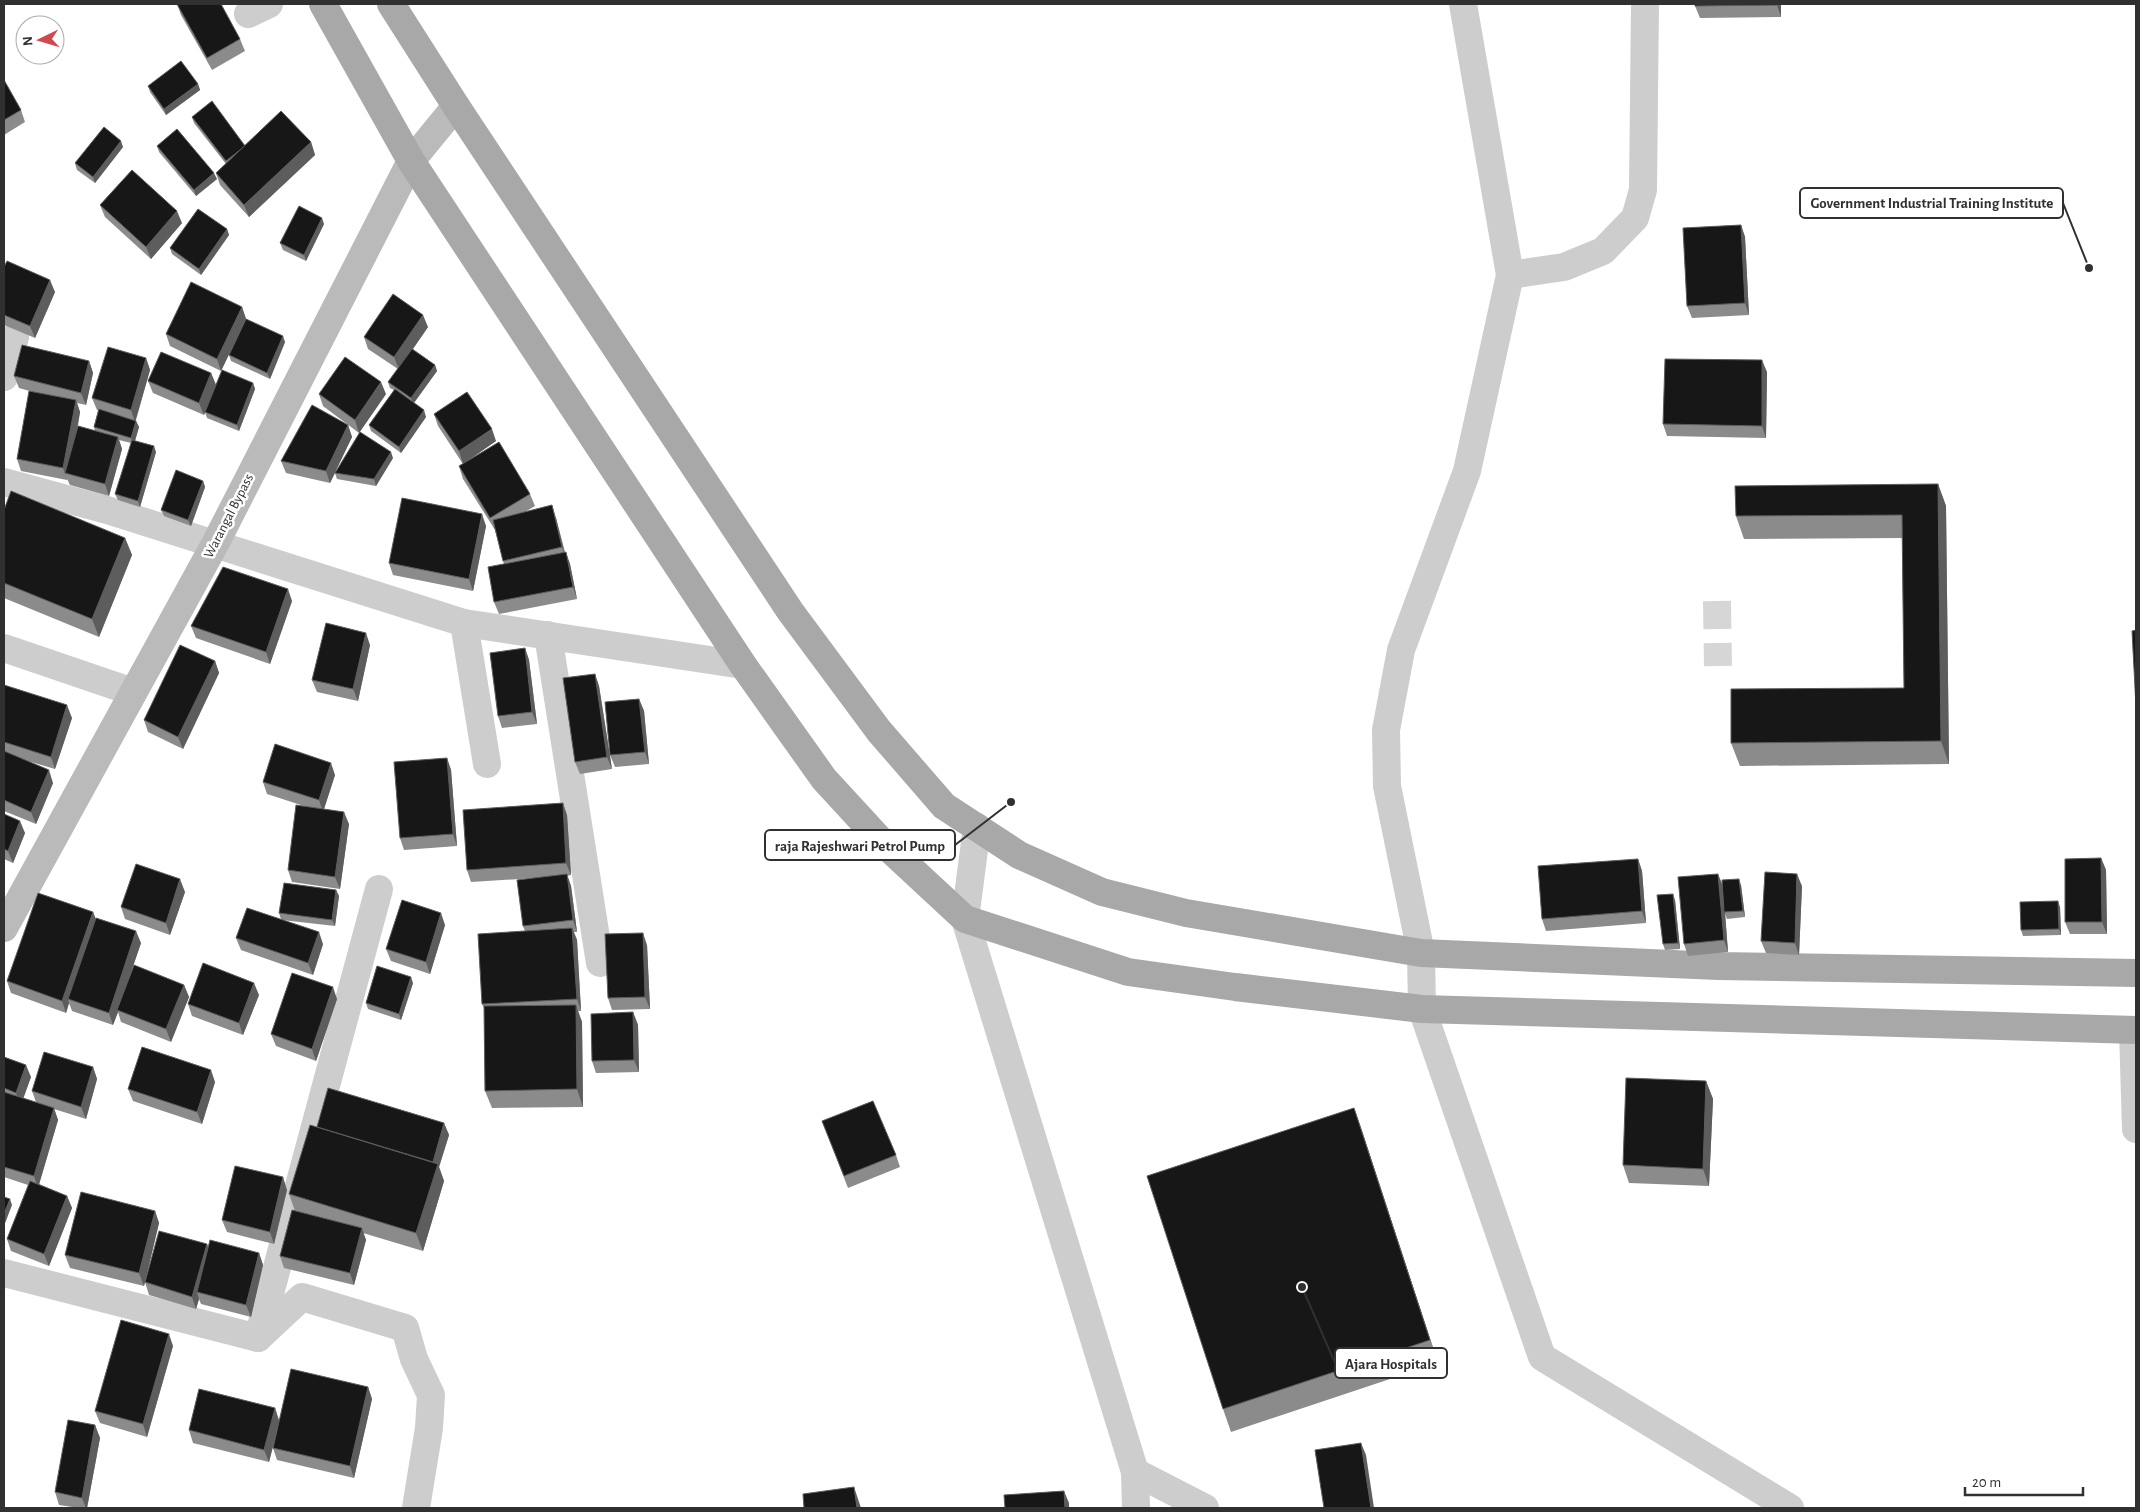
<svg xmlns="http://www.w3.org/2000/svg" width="2140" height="1512" font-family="'Alegreya Sans',sans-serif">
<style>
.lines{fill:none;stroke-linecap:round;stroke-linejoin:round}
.street-tunnel{stroke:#d6d6d6;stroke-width:28;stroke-dasharray:28 14;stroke-linecap:butt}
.street{stroke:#cdcdcd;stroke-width:28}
.secondary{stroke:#bababa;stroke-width:28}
.primary{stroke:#a8a8a8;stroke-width:28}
.wall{fill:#8b8b8b}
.shaded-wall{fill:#5d5d5d}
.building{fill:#171717;stroke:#5d5d5d}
.labels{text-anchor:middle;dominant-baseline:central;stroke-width:5;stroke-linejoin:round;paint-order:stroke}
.street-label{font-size:14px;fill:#303030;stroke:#fff}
.leader{fill:none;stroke:#303030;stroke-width:2}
.callout-dot{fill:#303030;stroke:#fff;stroke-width:2}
.callout{fill:#fff;stroke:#303030;stroke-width:2}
.callout-label{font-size:15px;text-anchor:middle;font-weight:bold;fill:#303030}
</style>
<rect width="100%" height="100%" fill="#fff"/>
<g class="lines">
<!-- street-tunnel -->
<polyline class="street-tunnel" points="1717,601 1718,666"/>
<!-- street -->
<g class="street">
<polyline points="1463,4 1510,275 1467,471 1401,650 1386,730 1387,786 1421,953 1422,1009 1542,1357 1790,1508"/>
<polyline points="248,14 269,4"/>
<polyline points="1510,275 1564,267 1603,251 1635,218 1643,190 1645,4"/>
<polyline points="4,377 15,337"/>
<polyline points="4,482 107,510 464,623 743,665"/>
<polyline points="464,623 487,764"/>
<polyline points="548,635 600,963"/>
<polyline points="4,648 133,692"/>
<polyline points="977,827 965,919 1135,1472 1136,1508"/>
<polyline points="2133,1030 2136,1129"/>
<polyline points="4,1273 258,1338 302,1297 405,1328 414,1359 431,1395 429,1428 416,1508"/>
<polyline points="258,1338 379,889"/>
<polyline points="1135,1472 1205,1508"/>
</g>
<!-- secondary -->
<polyline class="secondary" points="4,928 215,544 411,161 456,106"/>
<!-- primary -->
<g class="primary">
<polyline points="323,4 411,161 743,665 824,779 882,842 965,919 1128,972 1235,987 1422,1009 2136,1030"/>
<polyline points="391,4 456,106 790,611 879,731 944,806 1019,855 1102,892 1186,913 1421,953 1718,966 2136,973"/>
</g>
</g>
<!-- wall -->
<g class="wall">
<polygon points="177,4 240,39 245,51 212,70 181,15"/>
<polygon points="1781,4 1781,17 1700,18 1695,6"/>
<polygon points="4,80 21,110 25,122 4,135"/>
<polygon points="198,84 200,90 166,115 150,92 148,86"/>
<polygon points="192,117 245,145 311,142 315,155 249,217 220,185 216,173 226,164 194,123"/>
<polygon points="157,146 217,179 196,196 159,152"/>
<polygon points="123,147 95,183 77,170 75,163"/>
<polygon points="100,205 182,223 151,259 105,217"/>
<polygon points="324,224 306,261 283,250 280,243"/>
<polygon points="1741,225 1745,237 1749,315 1692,318 1687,306"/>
<polygon points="227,229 229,235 201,275 172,254 170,248"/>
<polygon points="4,267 55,292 35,338 4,325"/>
<polygon points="242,307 246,319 285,342 270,379 231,361 229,355 235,342 221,371 170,346 166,334"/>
<polygon points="428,327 413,349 435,365 437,371 414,403 426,417 401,453 371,431 369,425 394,390 390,388 388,382 398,369 368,349 364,337"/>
<polygon points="146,358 150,370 136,420 136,421 139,427 135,441 156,452 140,507 118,500 115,494 131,443 119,440 122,449 109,496 70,485 67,479 67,480 21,471 17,459 33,392 19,388 14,376 89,361 93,373 86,405 77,403 80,412 78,426 95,431 94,427 98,410 97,410 92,398"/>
<polygon points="1767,372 1766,438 1667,436 1663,424"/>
<polygon points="211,373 216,385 204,415 153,393 148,381"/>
<polygon points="253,383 255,389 239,431 207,418 205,412"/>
<polygon points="319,394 386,394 359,433 323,406"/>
<polygon points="434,414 496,441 463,464 438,426"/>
<polygon points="348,425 352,437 336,470 393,458 376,486 337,479 335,473 330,483 286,473 281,461"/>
<polygon points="459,466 530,494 535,506 525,512 556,518 565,552 570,564 577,599 499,614 494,602 504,564 495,530 463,479"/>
<polygon points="203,481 205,487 191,526 164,516 161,510"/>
<polygon points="1938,484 1946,506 1949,764 1740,766 1731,743 1904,688 1902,538 1744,539 1736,516"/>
<polygon points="4,510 125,538 132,555 99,637 4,598"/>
<polygon points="486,526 473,591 393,575 389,563"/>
<polygon points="292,601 270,664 196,638 191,626"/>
<polygon points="370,645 358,701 317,692 312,680"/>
<polygon points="525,648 529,660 537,724 502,728 498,716"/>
<polygon points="215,661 219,673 183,749 148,732 144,720"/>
<polygon points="595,674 599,686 612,769 580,774 575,762"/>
<polygon points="4,685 72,718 55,769 21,759 53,783 36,824 4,811"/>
<polygon points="639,699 644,711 649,764 615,767 610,755"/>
<polygon points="447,758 451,770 457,846 404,850 400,838"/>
<polygon points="335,775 324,809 349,824 340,889 292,882 288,870 307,807 267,794 263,782"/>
<polygon points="4,814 25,833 13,863 4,859"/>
<polygon points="567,815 571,875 567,876 571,886 577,932 574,932 577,940 581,1011 578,1011 582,1022 583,1107 492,1108 485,1091 484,1008 482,1004 525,931 523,926 536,878 471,882 467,870"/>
<polygon points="2101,858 2106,870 2107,934 2070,934 2065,922"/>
<polygon points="1638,859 1642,871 1646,923 1546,931 1542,919"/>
<polygon points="1722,884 1741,885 1745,917 1727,919 1725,914 1728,952 1688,956 1684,944"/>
<polygon points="1802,886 1799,955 1766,953 1761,941"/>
<polygon points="336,890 339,896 335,926 282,920 323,944 313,975 241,950 236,938 281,919 279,913"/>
<polygon points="185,892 170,935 125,919 121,907"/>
<polygon points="1675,900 1680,949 1665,950 1663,944"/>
<polygon points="2060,907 2061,935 2023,936 2021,930"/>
<polygon points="93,912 95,918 141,943 128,981 184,985 189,997 171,1042 121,1022 118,1012 113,1025 72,1011 69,1003 66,1013 11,993 7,981"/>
<polygon points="445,925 430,974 391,961 386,949"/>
<polygon points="647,945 650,1009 612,1010 608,998"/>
<polygon points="413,983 401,1020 368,1009 366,1003"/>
<polygon points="259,995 243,1035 192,1016 188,1004"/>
<polygon points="337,999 316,1061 276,1046 271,1034"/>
<polygon points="633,1012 638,1025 639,1072 596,1073 592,1061"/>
<polygon points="4,1057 31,1077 23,1098 36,1102 32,1091 93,1067 97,1079 86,1119 54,1109 58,1120 39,1184 67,1196 72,1208 49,1266 11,1251 7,1239 28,1185 4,1177"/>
<polygon points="1706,1081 1713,1099 1709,1186 1629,1183 1623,1165"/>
<polygon points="215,1082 202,1124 133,1101 128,1089"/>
<polygon points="1354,1108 1362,1131 1438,1363 1231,1432 1223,1409"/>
<polygon points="822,1121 896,1155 900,1167 848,1188"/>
<polygon points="444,1123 449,1135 439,1167 444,1181 423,1251 363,1233 366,1240 354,1285 284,1268 280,1256 295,1211 289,1194 317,1127"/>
<polygon points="287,1190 274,1244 227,1232 222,1220"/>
<polygon points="155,1211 159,1223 144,1286 70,1268 65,1255"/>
<polygon points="207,1244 208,1247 259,1253 263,1265 251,1317 201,1304 199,1299 196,1309 149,1295 145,1282"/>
<polygon points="173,1346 147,1437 100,1423 95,1411"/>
<polygon points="368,1387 372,1399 354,1478 277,1460 273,1448 276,1436 269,1462 193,1443 189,1430 275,1408 279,1420"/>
<polygon points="95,1425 100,1438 87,1508 79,1508 59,1505 55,1492"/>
</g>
<!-- shaded-wall -->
<g class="shaded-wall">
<polygon points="1777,4 1781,4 1781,17 1777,5"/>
<polygon points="198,84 200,90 166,115 164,109"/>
<polygon points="121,141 123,147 95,183 93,177"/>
<polygon points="311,142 315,155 249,217 244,205"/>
<polygon points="214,173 217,179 196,196 194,190"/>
<polygon points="177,211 182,223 151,259 146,247"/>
<polygon points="322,218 324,224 306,261 304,255"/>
<polygon points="1741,225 1745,237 1749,315 1745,303"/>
<polygon points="227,229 229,235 201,275 199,269"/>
<polygon points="50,280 55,292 35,338 30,326"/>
<polygon points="242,307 246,319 221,371 217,359"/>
<polygon points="423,315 428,327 399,369 394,357"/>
<polygon points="283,336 285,342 270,379 267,373"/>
<polygon points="146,358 150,370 135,422 131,410"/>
<polygon points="1762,360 1767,372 1766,438 1762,426"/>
<polygon points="89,361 93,373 86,405 81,393"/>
<polygon points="435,365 437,371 413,404 411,398"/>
<polygon points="211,373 216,385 204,415 199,403"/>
<polygon points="381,382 386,394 359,433 355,420"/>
<polygon points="253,383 255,389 239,431 237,425"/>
<polygon points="76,400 80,412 68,474 65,473 67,480 63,468"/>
<polygon points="424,410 426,417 401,453 399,447"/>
<polygon points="136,421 139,427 134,444 131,438"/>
<polygon points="348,425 352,437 330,483 326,471"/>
<polygon points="492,429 496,441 463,464 459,451"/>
<polygon points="118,437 122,449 109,496 105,484"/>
<polygon points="154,446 156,452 140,507 138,501"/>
<polygon points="391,452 393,458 376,486 374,479"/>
<polygon points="203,481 205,487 191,526 188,520"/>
<polygon points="1938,484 1946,506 1949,764 1941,741"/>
<polygon points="552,505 556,518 566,559 562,547"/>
<polygon points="482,514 486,526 473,591 469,579"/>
<polygon points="125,538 132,555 99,637 92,619"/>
<polygon points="566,552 570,564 577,599 573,587"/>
<polygon points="288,589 292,601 270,664 266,652"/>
<polygon points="366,633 370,645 358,701 353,689"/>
<polygon points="525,648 529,660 537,724 532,712"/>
<polygon points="215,661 219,673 183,749 178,737"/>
<polygon points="595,674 599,686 612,769 607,757"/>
<polygon points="639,699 644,711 649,764 645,752"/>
<polygon points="67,705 72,718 55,769 51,757"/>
<polygon points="447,758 451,770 457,846 453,834"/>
<polygon points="331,763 335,775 323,812 319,800"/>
<polygon points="49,770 53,783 36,824 31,812"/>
<polygon points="563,803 567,815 571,875 566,863"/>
<polygon points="344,812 349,824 340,889 335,877"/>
<polygon points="20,821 25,833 13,863 8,851"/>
<polygon points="2101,858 2106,870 2107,934 2102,922"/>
<polygon points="1638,859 1642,871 1646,923 1642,911"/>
<polygon points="567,874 571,886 577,932 573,920"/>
<polygon points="1718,874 1723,886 1728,952 1724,940"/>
<polygon points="1797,874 1802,886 1799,955 1795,943"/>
<polygon points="180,879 185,892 170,935 166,923"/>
<polygon points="1739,879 1741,885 1745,917 1743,911"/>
<polygon points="336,890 339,896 335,926 332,920"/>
<polygon points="1673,894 1675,900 1680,949 1678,943"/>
<polygon points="2058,901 2060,907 2061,935 2059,929"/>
<polygon points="93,912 98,924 68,999 69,1003 66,1013 62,1001"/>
<polygon points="441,913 445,925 430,974 426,962"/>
<polygon points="572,928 577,940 581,1011 577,999"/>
<polygon points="136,931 141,943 118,1010 117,1010 118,1012 113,1025 109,1013"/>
<polygon points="319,932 323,944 313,975 308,963"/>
<polygon points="643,933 647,945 650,1009 645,997"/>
<polygon points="411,977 413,983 401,1020 399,1014"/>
<polygon points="254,983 259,995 243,1035 239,1023"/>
<polygon points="184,985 189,997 171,1042 166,1029"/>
<polygon points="333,987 337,999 316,1061 312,1049"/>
<polygon points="576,1005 582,1022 583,1107 577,1089"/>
<polygon points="633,1012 638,1025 639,1072 634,1060"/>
<polygon points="26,1065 31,1077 21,1105 16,1093"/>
<polygon points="93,1067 97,1079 86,1119 81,1107"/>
<polygon points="211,1070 215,1082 202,1124 197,1112"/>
<polygon points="1706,1081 1713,1099 1709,1186 1703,1169"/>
<polygon points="54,1108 58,1120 38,1188 34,1176"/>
<polygon points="1354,1108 1362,1131 1438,1363 1430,1340"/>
<polygon points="444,1123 449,1135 439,1167 444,1181 423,1251 416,1233 433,1162"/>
<polygon points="283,1177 287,1190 274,1244 270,1232"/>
<polygon points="67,1196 72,1208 49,1266 44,1254"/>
<polygon points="10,1199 12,1205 4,1226 4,1214"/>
<polygon points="155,1211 159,1223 144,1286 139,1273"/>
<polygon points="362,1228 366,1240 354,1285 350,1273"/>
<polygon points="207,1244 211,1256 197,1292 199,1299 196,1309 192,1297"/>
<polygon points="259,1253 263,1265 251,1317 246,1305"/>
<polygon points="169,1334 173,1346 147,1437 143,1424"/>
<polygon points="368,1387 372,1399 354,1478 350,1466"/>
<polygon points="275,1408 279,1421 269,1462 264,1450"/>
<polygon points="95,1425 100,1438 87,1508 86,1508 82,1498"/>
<polygon points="1361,1443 1366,1455 1374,1508 1371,1508"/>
<polygon points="854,1487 861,1508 857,1508"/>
<polygon points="1064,1491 1069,1503 1069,1508 1065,1508"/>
</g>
<!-- building -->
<g class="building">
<polygon points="177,4 221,4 240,39 207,58"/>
<polygon points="1695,4 1777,4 1777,5 1695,6"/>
<polygon points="181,61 198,84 164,109 148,86"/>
<polygon points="4,80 21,110 4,120"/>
<polygon points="212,101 245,146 226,161 192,117"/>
<polygon points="281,111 311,142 244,205 216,173"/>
<polygon points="104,127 121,141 93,177 75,163"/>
<polygon points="177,129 214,173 194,190 157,146"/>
<polygon points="132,170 177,211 146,247 100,205"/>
<polygon points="299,206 322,218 304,255 280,243"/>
<polygon points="198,209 227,229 199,269 170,248"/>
<polygon points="1741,225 1745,303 1687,306 1683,228"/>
<polygon points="7,261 50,280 30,326 4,315 4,267"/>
<polygon points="191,282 242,307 217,359 166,334"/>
<polygon points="393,294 423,315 394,357 364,337"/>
<polygon points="246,319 283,336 267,373 229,355"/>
<polygon points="22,345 89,361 81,393 14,376"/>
<polygon points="108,347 146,358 131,410 92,398"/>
<polygon points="412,349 435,365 411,398 388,382"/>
<polygon points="161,352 211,373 199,403 148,381"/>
<polygon points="345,357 381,382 355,420 319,394"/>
<polygon points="1665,359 1762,360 1762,426 1663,424"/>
<polygon points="222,370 253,383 237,425 205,412"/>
<polygon points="395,389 424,410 399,447 369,425"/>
<polygon points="29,391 76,400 63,468 17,459"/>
<polygon points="467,392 492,429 459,451 434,414"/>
<polygon points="312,405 348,425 326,471 281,461"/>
<polygon points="99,409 136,421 131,438 94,427"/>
<polygon points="78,426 118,437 105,484 65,473"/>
<polygon points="360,432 391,452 374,479 335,473"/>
<polygon points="132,440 154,446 138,501 115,494"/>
<polygon points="499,442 530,494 490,518 459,466"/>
<polygon points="176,470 203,481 188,520 161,510"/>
<polygon points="1938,484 1941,741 1731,743 1731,689 1904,688 1902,515 1736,516 1735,486"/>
<polygon points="11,491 125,538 92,619 4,583 4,510"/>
<polygon points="402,498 482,514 469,579 389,563"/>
<polygon points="552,505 562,547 503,561 493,520"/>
<polygon points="566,552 573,587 494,602 488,567"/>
<polygon points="223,567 288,589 266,652 191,626"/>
<polygon points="326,623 366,633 353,689 312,680"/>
<polygon points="2136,630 2136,707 2132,631"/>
<polygon points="180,645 215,661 178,737 144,720"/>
<polygon points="525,648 532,712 498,716 490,653"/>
<polygon points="595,674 607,757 575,762 563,678"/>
<polygon points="4,685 67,705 51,757 4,742"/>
<polygon points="639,699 645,752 610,755 605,702"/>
<polygon points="275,744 331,763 319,800 263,782"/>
<polygon points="4,751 49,770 31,812 4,800"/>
<polygon points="447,758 453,834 400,838 394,762"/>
<polygon points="563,803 566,863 467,870 463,810"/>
<polygon points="296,805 344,812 335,877 288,870"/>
<polygon points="4,814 20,821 8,851 4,849"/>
<polygon points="2101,858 2102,922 2065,922 2065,859"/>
<polygon points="1638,859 1642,911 1542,919 1538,866"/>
<polygon points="136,864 180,879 166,923 121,907"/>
<polygon points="1765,872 1797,874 1795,943 1761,941"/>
<polygon points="567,874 573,920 523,926 517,880"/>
<polygon points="1718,874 1724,940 1684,944 1678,877"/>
<polygon points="1739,879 1743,911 1724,912 1722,880"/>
<polygon points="284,883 336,890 332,920 279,913"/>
<polygon points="38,893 93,912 62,1001 7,981"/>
<polygon points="1673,894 1678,943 1663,944 1657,895"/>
<polygon points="402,900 441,913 426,962 386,949"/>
<polygon points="2058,901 2059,929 2021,930 2020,902"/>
<polygon points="247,908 319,932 308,963 236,938"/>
<polygon points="96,918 136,931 109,1013 68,999"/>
<polygon points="572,928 577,999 482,1004 478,934"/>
<polygon points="643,933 645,997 608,998 605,934"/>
<polygon points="203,963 254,983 239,1023 188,1004"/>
<polygon points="134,965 184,985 166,1029 117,1010"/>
<polygon points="377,966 411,977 399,1014 366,1003"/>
<polygon points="292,973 333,987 312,1049 271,1034"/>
<polygon points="576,1005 577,1089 485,1091 484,1006"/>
<polygon points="633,1012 634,1060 592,1061 591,1014"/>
<polygon points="142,1047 211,1070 197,1112 128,1089"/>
<polygon points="44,1052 93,1067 81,1107 32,1091"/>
<polygon points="4,1057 26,1065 16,1093 4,1088"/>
<polygon points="1626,1078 1706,1081 1703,1169 1623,1165"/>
<polygon points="328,1088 444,1123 433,1162 317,1127"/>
<polygon points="4,1092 54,1108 34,1176 4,1167"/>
<polygon points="873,1101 896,1155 844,1176 822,1121"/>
<polygon points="1354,1108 1430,1340 1223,1409 1147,1176"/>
<polygon points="310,1125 438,1164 416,1233 289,1194"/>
<polygon points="235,1166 283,1177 270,1232 222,1220"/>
<polygon points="30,1181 67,1196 44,1254 7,1239"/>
<polygon points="81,1192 155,1211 139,1273 65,1255"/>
<polygon points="4,1197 10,1199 4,1214"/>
<polygon points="292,1210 362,1228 350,1273 280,1256"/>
<polygon points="159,1231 207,1244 192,1297 145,1282"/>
<polygon points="210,1240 259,1253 246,1305 197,1292"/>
<polygon points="121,1320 169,1334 143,1424 95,1411"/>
<polygon points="291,1369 368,1387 350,1466 273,1448"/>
<polygon points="199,1389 275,1408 264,1450 189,1430"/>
<polygon points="68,1420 95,1425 82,1498 55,1492"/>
<polygon points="1361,1443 1371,1508 1324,1508 1315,1450"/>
<polygon points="854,1487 857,1508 804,1508 803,1494"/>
<polygon points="1064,1491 1065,1508 1005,1508 1004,1495"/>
</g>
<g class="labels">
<!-- street labels -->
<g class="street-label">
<text transform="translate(229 516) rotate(-63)">Warangal Bypass</text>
</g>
</g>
<!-- callouts -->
<path class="leader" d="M2089 268L2063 203M1011 802L955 845M1302 1287L1335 1363"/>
<g class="callout-dot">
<circle cx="2089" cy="268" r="5"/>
<circle cx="1011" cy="802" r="5"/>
<circle cx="1302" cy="1287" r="5"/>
</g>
<g class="callout">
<rect x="1800" y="188" width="263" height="30" rx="5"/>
<rect x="765" y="830" width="190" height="30" rx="5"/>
<rect x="1335" y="1348" width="112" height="30" rx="5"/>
</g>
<g class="callout-label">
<text x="1932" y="208">Government Industrial Training Institute</text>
<text x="860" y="851">raja Rajeshwari Petrol Pump</text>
<text x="1391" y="1369">Ajara Hospitals</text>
</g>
<!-- border -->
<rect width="2140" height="1512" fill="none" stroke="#303030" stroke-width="10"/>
<!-- north arrow -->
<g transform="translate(40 40) rotate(265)"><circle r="24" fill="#ffffff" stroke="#acacac"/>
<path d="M0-4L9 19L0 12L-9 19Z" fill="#d2484f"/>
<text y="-8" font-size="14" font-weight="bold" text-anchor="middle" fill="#303030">N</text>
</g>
<!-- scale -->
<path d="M1965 1487v8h118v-8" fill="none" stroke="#303030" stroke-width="2.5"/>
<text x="1972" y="1487" font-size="15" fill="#303030" stroke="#ffffff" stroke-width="4" paint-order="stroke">20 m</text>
</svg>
